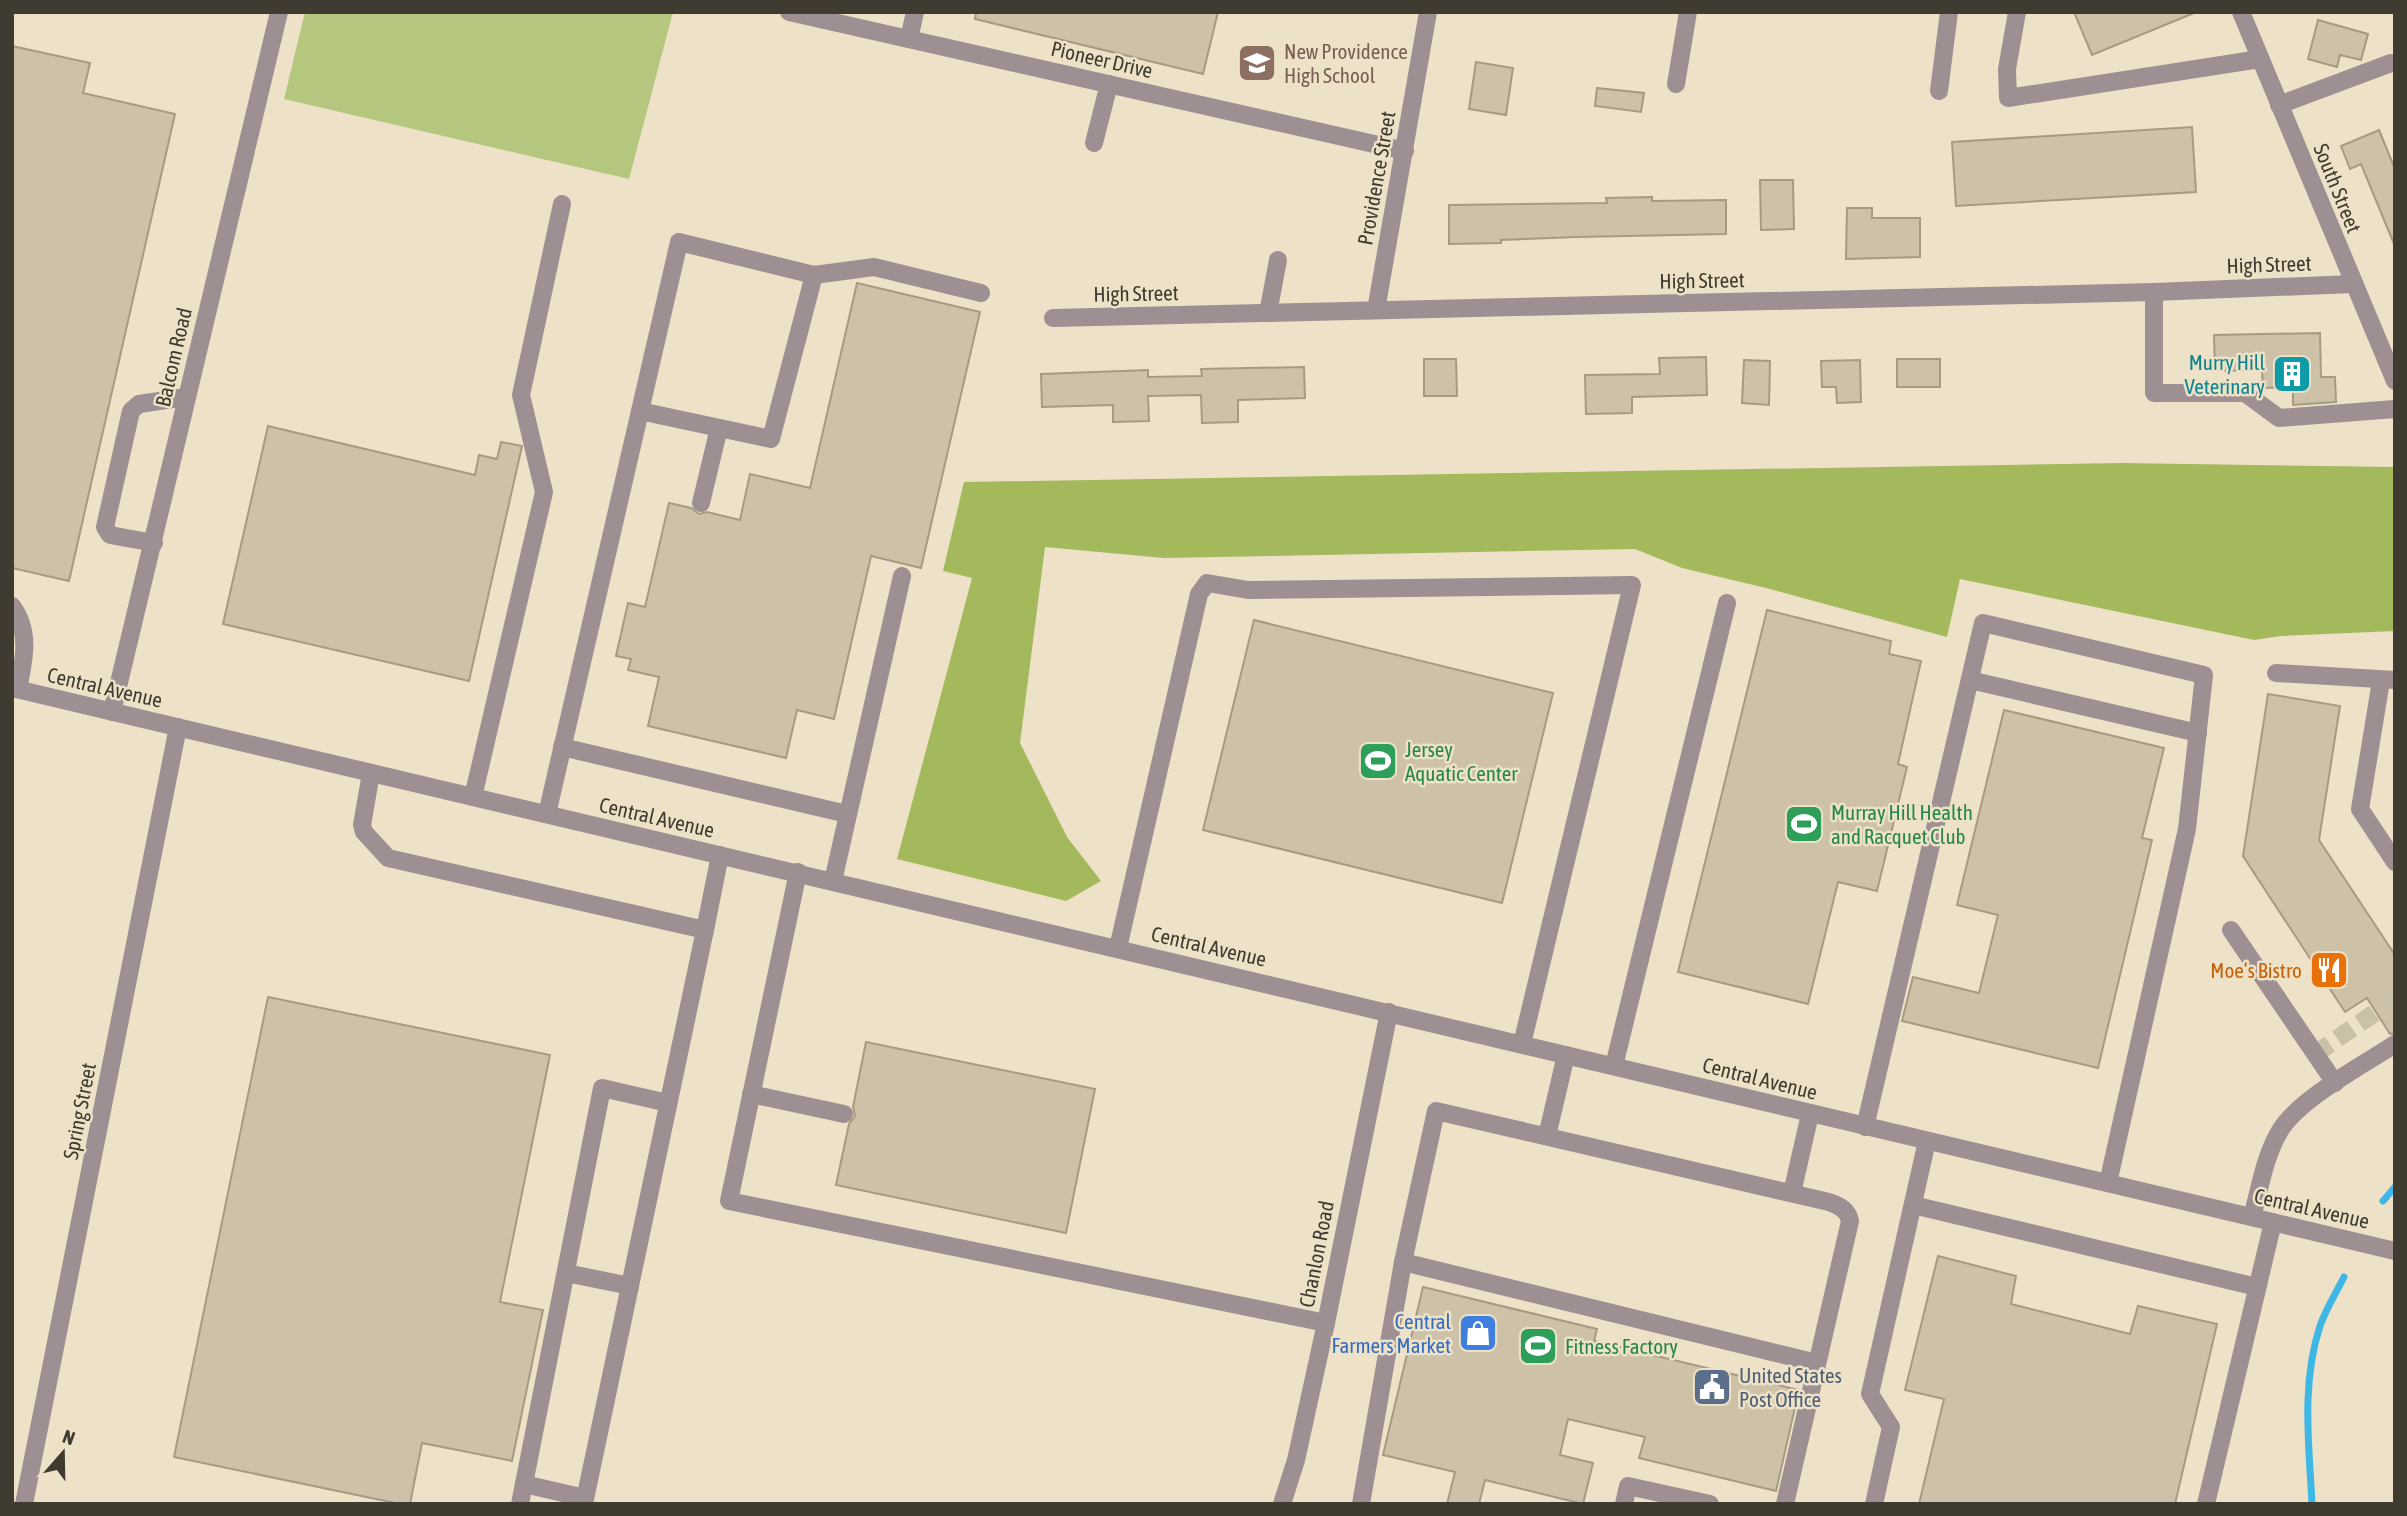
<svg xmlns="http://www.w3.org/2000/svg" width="2407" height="1516" font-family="'Asap Condensed',sans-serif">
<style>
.green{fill:#b5c77f}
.forest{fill:#a4b95b}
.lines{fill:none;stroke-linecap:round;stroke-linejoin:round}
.stream{stroke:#3fb7e5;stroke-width:7}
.building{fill:#cdc2a8;stroke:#a69b82;stroke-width:2}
.minor-tunnel{stroke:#cac1a9;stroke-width:18;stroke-dasharray:18 9;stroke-linecap:butt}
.minor{stroke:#9d8f92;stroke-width:18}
.labels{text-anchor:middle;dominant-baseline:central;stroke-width:5;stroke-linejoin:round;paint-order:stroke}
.education-label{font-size:21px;fill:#785e54;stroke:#ede2c7;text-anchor:start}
.street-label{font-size:21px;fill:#403b30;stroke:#ede2c7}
.culture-label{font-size:21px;fill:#0d838f;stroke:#ede2c7;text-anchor:end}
.leisure-label{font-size:21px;fill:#27864d;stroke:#ede2c7;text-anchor:start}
.food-label{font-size:21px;fill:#c56008;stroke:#ede2c7;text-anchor:end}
.shop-label{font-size:21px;fill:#366cbe;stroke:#ede2c7;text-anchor:end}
.service-label{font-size:21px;fill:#4e5e75;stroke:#ede2c7;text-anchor:start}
</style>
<rect width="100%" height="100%" fill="#ede2c7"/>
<!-- green -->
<polygon class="green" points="305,12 673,12 629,179 284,99"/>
<!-- forest -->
<polygon class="forest" points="2121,463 2395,467 2395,631 2281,636 2254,640 1960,579 1947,637 1766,588 1682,568 1635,549 1164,558 1045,547 1020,743 1067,837 1101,881 1066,901 897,859 972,578 943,571 964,482"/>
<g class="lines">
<!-- stream -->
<g class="stream">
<polyline points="2383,1201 2395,1187"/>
<path d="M2312,1504C2309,1444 2301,1384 2320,1326C2326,1309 2336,1293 2344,1277"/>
</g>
</g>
<!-- building -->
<g class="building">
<polygon points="976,12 1218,12 1203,74 975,19"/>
<polygon points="2074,12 2194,12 2194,13 2092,55"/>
<polygon points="2318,20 2368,34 2361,60 2340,55 2337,67 2308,59"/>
<polygon points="12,46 90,63 83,93 175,114 69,581 12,568"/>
<polygon points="1476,62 1513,68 1506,115 1469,109"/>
<polygon points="1597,88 1644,93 1641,112 1595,106"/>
<polygon points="2192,127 2196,192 1956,206 1952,142"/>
<polygon points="2379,130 2395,169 2394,244 2361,164 2350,169 2341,146"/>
<polygon points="1760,180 1793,180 1794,229 1761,230"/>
<polygon points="1652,197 1652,201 1726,200 1726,234 1576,237 1501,240 1501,243 1449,244 1449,205 1607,203 1606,198"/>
<polygon points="1847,208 1872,208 1872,218 1920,218 1920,257 1846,259"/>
<polygon points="857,283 980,312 921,568 871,556 834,719 797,710 786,758 648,726 659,677 628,670 631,659 616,656 628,603 645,607 669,503 691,508 699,514 707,512 740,520 750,474 810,488"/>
<polygon points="2320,333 2321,377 2335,377 2336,402 2293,405 2293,387 2263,388 2262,370 2215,371 2214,335"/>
<polygon points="1706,357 1707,395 1632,397 1632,413 1586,414 1585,375 1660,374 1659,358"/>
<polygon points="1424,359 1456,359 1457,396 1424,396"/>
<rect x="1897" y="359" width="43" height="28"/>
<polygon points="1744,360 1770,361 1769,405 1742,403"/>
<polygon points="1860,360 1861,402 1837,403 1836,387 1822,387 1821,361"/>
<polygon points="1304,367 1305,398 1238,400 1238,422 1202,423 1201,395 1148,396 1149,421 1113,422 1113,405 1042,407 1041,374 1148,370 1148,377 1202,376 1201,369"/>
<polygon points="268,426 475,475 479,455 497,459 501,442 522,446 469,681 223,624"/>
<polygon points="1767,610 1891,641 1889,654 1921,661 1898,764 1907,767 1877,891 1838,882 1808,1004 1678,972"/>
<polygon points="1254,620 1553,693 1502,903 1203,830"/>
<polygon points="2268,694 2340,706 2319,840 2395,955 2395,1033 2390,1034 2367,998 2345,1012 2243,856"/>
<polygon points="2004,710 2164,748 2142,838 2152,840 2098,1068 1902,1021 1913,977 1979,993 1998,915 1957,905"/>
<polygon points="268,997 550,1055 500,1302 543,1310 512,1461 422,1443 410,1504 400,1504 174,1457"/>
<polygon points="866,1042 1095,1089 1066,1233 836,1185 849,1124 855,1116 853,1107"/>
<polygon points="1938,1256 2016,1276 2011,1304 2130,1334 2138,1306 2217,1324 2175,1504 1919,1504 1944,1399 1905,1390"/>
<polygon points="1423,1287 1597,1329 1594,1341 1799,1390 1776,1491 1639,1458 1645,1437 1568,1419 1560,1455 1593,1463 1583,1504 1485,1480 1479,1504 1447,1504 1455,1472 1383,1455"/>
</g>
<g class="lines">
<!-- minor-tunnel -->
<polyline class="minor-tunnel" points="2315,1054 2395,999"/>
<!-- minor -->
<g class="minor">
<polyline points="789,12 1405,151"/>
<polyline points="2017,12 2007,69 2008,98 2260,59"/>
<polyline points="2241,12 2395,381"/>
<polyline points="909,39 915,12"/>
<polyline points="1676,84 1688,12"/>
<polyline points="1939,91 1949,12"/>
<polyline points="2279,105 2391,63"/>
<polyline points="1094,143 1109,84"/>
<polyline points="2154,292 2154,393 2245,393 2279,418 2395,409"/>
<polyline points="1376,310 1428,12"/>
<polyline points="1268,313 1278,260"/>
<polyline points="1053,318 2154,292 2353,284"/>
<polyline points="640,411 771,439 814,275"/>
<polyline points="701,503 719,428"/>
<polyline points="154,543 110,535 105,527 131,411 139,404 186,397"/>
<path d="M12,606C31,632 24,660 18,689"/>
<polyline points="2276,673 2395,680"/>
<polyline points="1970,680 2198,733"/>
<polyline points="2381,681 2360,809 2395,862"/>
<polyline points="12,688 2395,1251"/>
<polyline points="112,712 279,12"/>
<polyline points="562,747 847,814"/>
<polyline points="371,773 362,825 364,832 388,858 705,930 720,855"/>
<polyline points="473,797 544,492 521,395 562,204"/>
<polyline points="547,814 679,242 814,275 874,267 981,293"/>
<polyline points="798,872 729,1201 1326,1323"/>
<polyline points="833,881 902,576"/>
<polyline points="2231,930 2335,1083"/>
<polyline points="1118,948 1199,594 1207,583 1248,590 1632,585 1522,1044"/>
<polyline points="1614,1066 1727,603"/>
<polyline points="751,1094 844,1114"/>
<polyline points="1865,1127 1983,623 2204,675 2187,829 2108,1183"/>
<polyline points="1547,1136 1566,1055"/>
<polyline points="1792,1193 1810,1114"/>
<polyline points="1913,1205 2257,1287"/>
<path d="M2252,1217C2260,1188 2265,1154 2281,1129C2301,1098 2363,1065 2395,1044"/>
<polyline points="1403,1262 1817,1363"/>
<polyline points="566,1273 630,1286"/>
<polyline points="524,1484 585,1498"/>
<polyline points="24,1504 178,727"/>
<polyline points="520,1504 602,1088 668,1103"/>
<polyline points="584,1504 705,930"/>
<polyline points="1282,1504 1296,1460 1326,1323 1389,1012"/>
<path d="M1361,1504L1403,1262L1436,1111L1829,1202C1840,1206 1848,1210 1850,1221L1785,1504"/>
<polyline points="1624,1504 1628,1486 1710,1504"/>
<polyline points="1874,1504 1891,1427 1870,1394 1927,1141"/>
<polyline points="2206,1504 2273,1222"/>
</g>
</g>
<!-- icons -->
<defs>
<g id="school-square" transform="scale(2.0125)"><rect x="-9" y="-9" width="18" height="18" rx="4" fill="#8d6e63" stroke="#ede2c7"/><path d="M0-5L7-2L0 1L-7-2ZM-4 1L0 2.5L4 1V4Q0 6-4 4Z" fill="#fff"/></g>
<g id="building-square" transform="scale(2.0125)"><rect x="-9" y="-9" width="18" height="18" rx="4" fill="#0f9aa8" stroke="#ede2c7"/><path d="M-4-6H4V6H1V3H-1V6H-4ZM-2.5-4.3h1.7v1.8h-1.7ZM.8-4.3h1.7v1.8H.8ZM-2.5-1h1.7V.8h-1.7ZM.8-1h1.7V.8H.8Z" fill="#fff"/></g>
<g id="stadium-square" transform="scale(2.0125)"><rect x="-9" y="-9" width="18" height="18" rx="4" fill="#2e9e5b" stroke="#ede2c7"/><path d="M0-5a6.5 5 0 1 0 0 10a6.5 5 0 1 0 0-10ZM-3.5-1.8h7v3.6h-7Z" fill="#fff"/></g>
<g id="restaurant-square" transform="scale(2.0125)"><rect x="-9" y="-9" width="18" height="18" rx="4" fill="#e8710a" stroke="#ede2c7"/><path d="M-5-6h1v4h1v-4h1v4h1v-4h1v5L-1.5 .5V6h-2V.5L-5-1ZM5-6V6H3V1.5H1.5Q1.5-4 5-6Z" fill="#fff"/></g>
<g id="shop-square" transform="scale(2.0125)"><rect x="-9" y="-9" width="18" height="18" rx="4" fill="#3f7fe0" stroke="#ede2c7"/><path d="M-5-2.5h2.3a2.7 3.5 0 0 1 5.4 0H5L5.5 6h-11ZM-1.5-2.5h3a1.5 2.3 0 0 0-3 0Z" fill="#fff"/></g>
<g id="civic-square" transform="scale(2.0125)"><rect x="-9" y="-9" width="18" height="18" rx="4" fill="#5c6f8a" stroke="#ede2c7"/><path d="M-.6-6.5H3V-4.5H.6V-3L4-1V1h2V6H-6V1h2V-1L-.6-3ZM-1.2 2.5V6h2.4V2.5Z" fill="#fff"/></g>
</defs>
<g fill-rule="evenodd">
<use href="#school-square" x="1257" y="63"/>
<use href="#building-square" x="2292" y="374"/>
<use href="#stadium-square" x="1378" y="761"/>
<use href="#stadium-square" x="1804" y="824"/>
<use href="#restaurant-square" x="2329" y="970"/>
<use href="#shop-square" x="1478" y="1333"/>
<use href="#stadium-square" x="1538" y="1346"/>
<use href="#civic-square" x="1712" y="1387"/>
</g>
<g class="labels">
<!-- education labels -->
<g class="education-label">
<text x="1284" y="51">New Providence<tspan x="1284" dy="24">High School</tspan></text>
</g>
<!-- street labels -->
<g class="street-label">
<text transform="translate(1102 59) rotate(13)">Pioneer Drive</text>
<text transform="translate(1376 178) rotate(-80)">Providence Street</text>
<text transform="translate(2338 188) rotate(68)">South Street</text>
<text transform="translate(2269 264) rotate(-2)">High Street</text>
<text transform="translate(1702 280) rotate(-1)">High Street</text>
<text transform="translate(1136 293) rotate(-1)">High Street</text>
<text transform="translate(173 357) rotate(-77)">Balcom Road</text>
<text transform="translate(105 687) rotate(13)">Central Avenue</text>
<text transform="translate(657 817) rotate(13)">Central Avenue</text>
<text transform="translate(1209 946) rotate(13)">Central Avenue</text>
<text transform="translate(1760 1078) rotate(14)">Central Avenue</text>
<text transform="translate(79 1111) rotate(-79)">Spring Street</text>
<text transform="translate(2312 1208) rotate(13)">Central Avenue</text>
<text transform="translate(1316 1254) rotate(-79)">Chanlon Road</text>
</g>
<!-- culture labels -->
<g class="culture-label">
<text x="2265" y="362">Murry Hill<tspan x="2265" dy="24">Veterinary</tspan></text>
</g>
<!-- leisure labels -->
<g class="leisure-label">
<text x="1405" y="749">Jersey<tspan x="1405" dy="24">Aquatic Center</tspan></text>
<text x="1831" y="812">Murray Hill Health<tspan x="1831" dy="24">and Racquet Club</tspan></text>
<text x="1565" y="1346">Fitness Factory</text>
</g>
<!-- food labels -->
<g class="food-label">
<text x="2302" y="970">Moe‘s Bistro</text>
</g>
<!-- shop labels -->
<g class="shop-label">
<text x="1451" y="1321">Central<tspan x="1451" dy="24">Farmers Market</tspan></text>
</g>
<!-- service labels -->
<g class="service-label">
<text x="1739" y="1375">United States<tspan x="1739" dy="24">Post Office</tspan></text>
</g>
</g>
<!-- border -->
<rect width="2407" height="1516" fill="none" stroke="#403b30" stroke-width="28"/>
<!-- north arrow -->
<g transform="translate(63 1453) rotate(20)" stroke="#ede2c7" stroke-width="5" paint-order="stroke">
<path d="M0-5L12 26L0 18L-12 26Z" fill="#403b30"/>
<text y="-10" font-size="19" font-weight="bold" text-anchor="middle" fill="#403b30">N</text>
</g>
</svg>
